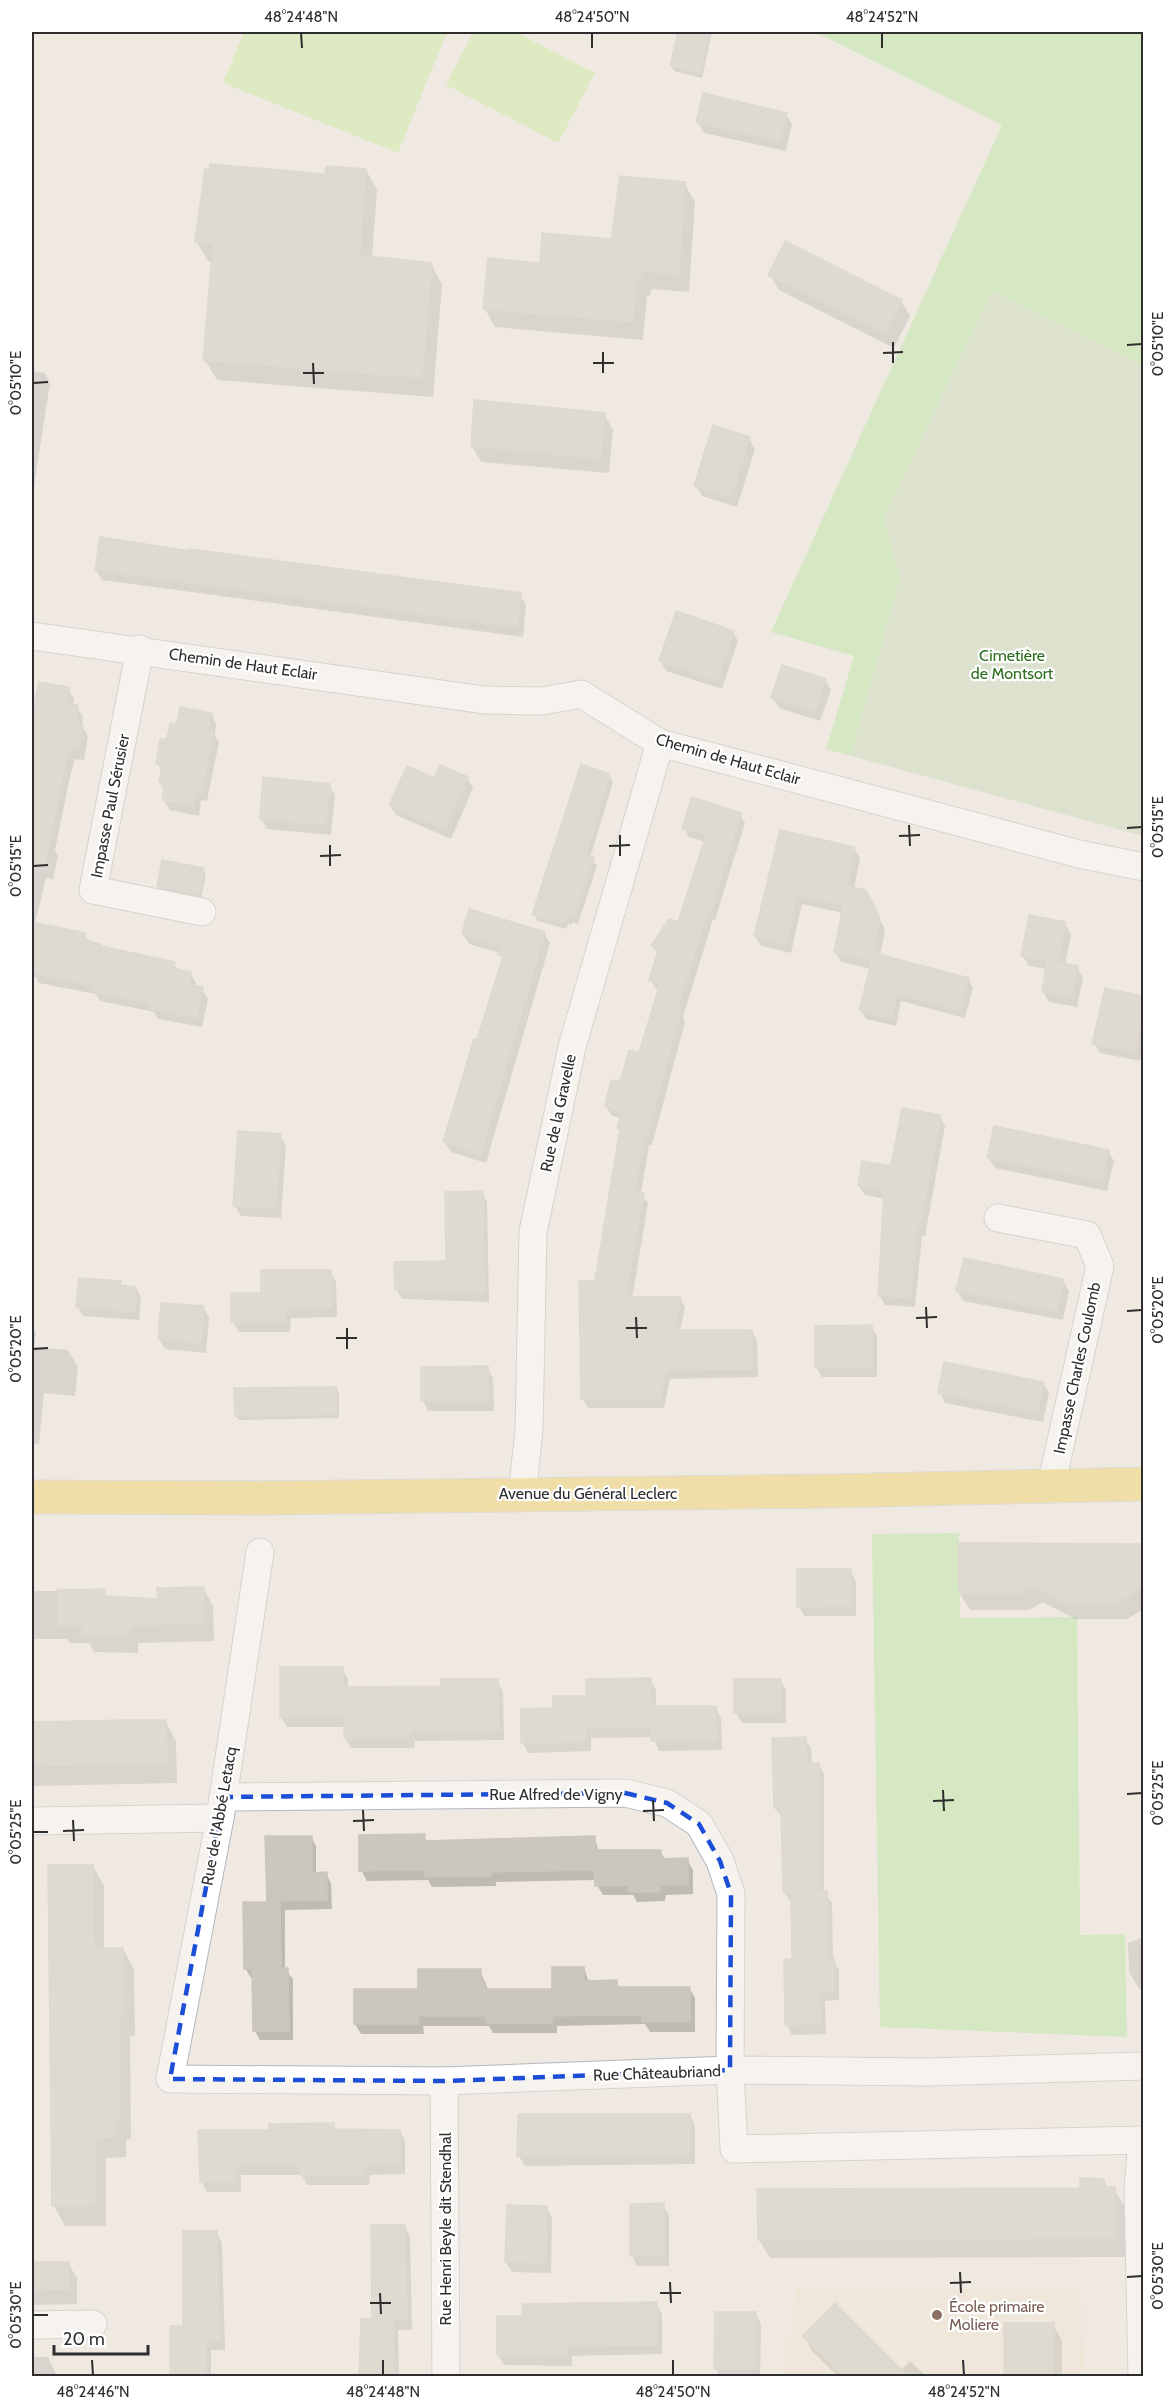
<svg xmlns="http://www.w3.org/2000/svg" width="1175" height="2408" font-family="Cabin,sans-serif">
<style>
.education{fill:#f0e6d1}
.green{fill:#b6e59e}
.cemetery{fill:#c8d9b8}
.pitch{fill:#c9ec9a}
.shadow{fill:#0003}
.building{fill:#cbc7bf;stroke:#cbc5ba;stroke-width:1.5}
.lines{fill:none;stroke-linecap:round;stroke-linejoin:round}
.minor-casing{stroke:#b4b7c1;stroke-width:29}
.primary-casing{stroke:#c9c9c9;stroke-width:35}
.minor{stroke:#fff;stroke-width:27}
.primary{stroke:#f2d163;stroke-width:33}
.marked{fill:none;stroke:#1d4ed8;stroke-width:4.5;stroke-dasharray:12 8;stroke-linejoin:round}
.ticks{fill:none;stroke:#2e2e2e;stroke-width:2}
.education-dot{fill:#8d6e63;stroke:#fff;stroke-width:2}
.labels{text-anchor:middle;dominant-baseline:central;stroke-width:4.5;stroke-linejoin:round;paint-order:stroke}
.park-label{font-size:16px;fill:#2c6e1b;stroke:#fff}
.street-label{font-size:16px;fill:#2e2e2e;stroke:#fff}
.education-label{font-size:16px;fill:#785e54;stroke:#fff;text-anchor:start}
.neatline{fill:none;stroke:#2e2e2e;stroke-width:2}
.ticks-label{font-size:15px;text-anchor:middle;fill:#2e2e2e}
</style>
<rect width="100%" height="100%" fill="#efe9e1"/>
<!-- education -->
<polygon class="education" points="797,2286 1082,2291 1084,2376 782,2376 782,2348 789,2339"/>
<!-- green -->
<g class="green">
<polygon points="815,32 1143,32 1143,365 992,292 884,518 900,579 851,756 826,749 854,656 771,632 1002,125"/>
<polygon points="959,1533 960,1618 1077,1617 1080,1935 1125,1934 1127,2037 880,2027 872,1534"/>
</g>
<!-- cemetery -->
<polygon class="cemetery" points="992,291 1143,365 1143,836 851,756 900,579 884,518"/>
<!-- pitch -->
<g class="pitch">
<polygon points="244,32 447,32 398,153 223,83"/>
<polygon points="473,32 515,32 595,73 558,143 446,85"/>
</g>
<!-- shadow -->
<g class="shadow">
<polygon points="680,32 712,32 702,78 674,71 672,66"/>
<polygon points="786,114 792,124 786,151 704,133 698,123"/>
<polygon points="366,170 377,190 372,258 431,264 442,284 433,397 217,380 205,360 213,262 208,261 196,241 327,176"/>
<polygon points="684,183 695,202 689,292 652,289 650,296 647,295 643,340 495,327 485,309 613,241"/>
<polygon points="770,275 901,301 910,316 894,348 779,290"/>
<polygon points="32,371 45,373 50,383 33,493"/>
<polygon points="475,402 604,414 613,430 609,473 481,462 472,446"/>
<polygon points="749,438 755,449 737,507 702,496 696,486"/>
<polygon points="191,553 520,595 526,605 523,637 102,580 96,570"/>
<polygon points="733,632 738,641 722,689 666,671 661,661"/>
<polygon points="825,680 831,690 820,721 779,708 773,698"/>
<polygon points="40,684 68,689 74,699 73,706 77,707 83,717 82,726 88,736 84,760 75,759 70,777 55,850 58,856 53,879 46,878 35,924 85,935 90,943 102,948 174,963 178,971 190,973 196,983 195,987 202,989 208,999 202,1027 158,1019 154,1012 100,1001 96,994 39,983 36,977 32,976 32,721"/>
<polygon points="211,714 216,724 215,735 219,742 207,801 201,800 199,816 170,810 164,800 165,791 160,782 162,771 158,764 168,741"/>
<polygon points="609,775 613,782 590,858 597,866 578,924 572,922 571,925 568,924 566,929 538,921 534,914"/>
<polygon points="467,778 473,788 451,839 396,815 390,805 434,779"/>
<polygon points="329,785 335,795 331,835 267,829 261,818"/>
<polygon points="740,814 745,823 715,920 713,919 683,1017 685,1022 652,1145 649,1145 641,1194 648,1203 632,1299 680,1298 685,1307 680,1332 752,1331 757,1340 758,1377 670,1379 664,1408 588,1408 583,1399 596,1283 622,1119 611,1115 606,1106 640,1054 659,990 656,989 651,980 658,955 653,946 679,924 705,842 689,837 684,827"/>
<polygon points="781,832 854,848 860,858 854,889 871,902 885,930 880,956 968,979 973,988 965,1018 901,1001 896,1026 866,1019 861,1010 871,969 841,962 835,951 843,913 802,904 791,953 761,946 755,936"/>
<polygon points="203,870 206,874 201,899 162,891 159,887"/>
<polygon points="1065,923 1071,934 1065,965 1077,967 1083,978 1077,1007 1049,1002 1043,991 1047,969 1029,966 1023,956"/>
<polygon points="544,933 550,943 486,1163 451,1152 445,1142 503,960 500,953 469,944 463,934"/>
<polygon points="1106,990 1144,998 1144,1046 1140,1061 1100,1053 1094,1043"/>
<polygon points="940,1117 945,1126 925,1236 922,1236 915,1307 885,1305 879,1295 885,1199 865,1195 859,1186 893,1168"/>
<polygon points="280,1135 286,1145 281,1218 241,1216 235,1206"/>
<polygon points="1108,1151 1114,1161 1107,1191 995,1168 989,1158"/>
<polygon points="482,1193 487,1202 489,1302 402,1299 396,1290 447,1262"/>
<polygon points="330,1272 336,1282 337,1317 291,1318 290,1332 239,1332 233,1322 263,1294"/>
<polygon points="1063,1281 1069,1291 1063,1320 963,1301 957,1290"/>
<polygon points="120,1282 122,1287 136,1288 141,1297 139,1320 83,1316 78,1307"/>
<polygon points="203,1307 209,1317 206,1353 165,1349 159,1339"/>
<polygon points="32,1326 36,1333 34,1347 68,1350 78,1367 75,1396 44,1393 39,1444 32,1443"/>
<polygon points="871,1326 877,1336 877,1377 822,1377 816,1367"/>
<polygon points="487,1367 493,1378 494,1411 428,1411 423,1401"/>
<polygon points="1043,1383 1049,1393 1043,1422 945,1403 940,1393"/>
<polygon points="336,1389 339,1393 339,1418 239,1420 236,1416"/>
<polygon points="960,1545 1144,1545 1144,1609 1127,1619 1075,1619 1043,1602 1029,1610 970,1610 960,1594"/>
<polygon points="850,1571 856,1581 856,1616 804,1616 799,1606"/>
<polygon points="203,1588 213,1606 214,1641 138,1643 138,1653 94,1652 89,1643 70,1643 67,1639 32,1639 32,1591 104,1591 108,1598 159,1600"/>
<polygon points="282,1669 342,1669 348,1679 348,1688 443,1687 497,1681 503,1691 504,1740 415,1741 414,1748 351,1748 345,1738 345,1727 287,1727 281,1717"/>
<polygon points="650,1680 656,1690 656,1708 716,1708 721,1718 722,1750 659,1751 653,1737 591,1738 591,1751 528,1753 522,1742 555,1710"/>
<polygon points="780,1680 786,1690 786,1723 742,1723 736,1713"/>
<polygon points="165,1721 176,1741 177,1783 32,1786 32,1723"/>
<polygon points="805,1739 811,1749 812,1764 818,1764 824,1774 824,1893 832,1903 833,1960 839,1970 839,2000 825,2001 826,2034 792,2035 787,2025 794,1960 793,1902 790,1902 784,1891 783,1818 775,1808"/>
<polygon points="424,1836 427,1842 594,1837 599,1852 660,1851 665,1860 687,1860 693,1870 693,1894 666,1895 665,1901 637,1902 633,1895 603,1895 597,1885 596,1880 496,1882 496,1886 432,1887 428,1880 367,1881 361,1870"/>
<polygon points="311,1837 316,1846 316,1874 326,1874 331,1883 332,1909 285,1910 285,1970 293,1979 293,2040 260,2040 255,2031 254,1978 251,1978 245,1968 269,1903"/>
<polygon points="93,1866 104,1886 104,1949 123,1949 134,1969 135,2036 130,2036 131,2139 126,2140 126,2157 106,2158 106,2226 65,2226 54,2206"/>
<polygon points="1144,1937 1144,1989 1139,1989 1129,1972 1128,1943"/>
<polygon points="584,1968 589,1982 616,1982 620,1988 689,1988 695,1998 695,2032 650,2032 645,2024 557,2026 557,2033 493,2033 489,2026 423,2026 424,2034 361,2034 355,2024 420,1991 480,1971 489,1991 553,1990"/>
<polygon points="690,2115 695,2126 695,2164 525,2166 519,2156"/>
<polygon points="333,2124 337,2131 400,2131 405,2141 405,2174 370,2175 369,2185 307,2185 302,2175 241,2175 241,2192 207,2192 202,2182 270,2132"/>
<polygon points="1104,2180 1108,2189 1114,2189 1125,2207 1125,2257 770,2258 759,2240 1082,2189"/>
<polygon points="663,2205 669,2215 669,2266 637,2266 632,2255"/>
<polygon points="546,2207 552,2218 551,2273 512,2272 506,2262"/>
<polygon points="405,2227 410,2237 412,2330 398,2330 399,2376 361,2376 362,2321 374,2321"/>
<polygon points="216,2232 222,2243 225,2350 211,2350 211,2376 172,2376 171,2327 184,2327"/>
<polygon points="32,2263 68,2263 77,2278 77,2304 32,2305"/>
<polygon points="656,2304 662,2314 662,2354 572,2356 572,2366 504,2365 498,2355 498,2317 524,2318"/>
<polygon points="755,2313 761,2324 760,2376 720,2376 715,2368"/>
<polygon points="1005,2325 1053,2325 1062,2340 1062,2376 1005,2376"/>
<polygon points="804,2336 900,2371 910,2361 926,2376 838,2376 812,2351"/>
<polygon points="32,2357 48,2357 57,2376 32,2376"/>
</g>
<!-- building -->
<g class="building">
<polygon points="678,32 709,32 700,74 670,66"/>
<polygon points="703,93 787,113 780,141 696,123"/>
<polygon points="210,164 325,174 326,166 366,169 360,255 432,263 422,378 203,360 213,243 195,242 205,169 209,170"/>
<polygon points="620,176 685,182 679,275 642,271 640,278 637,278 633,322 483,309 488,258 540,263 542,233 611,239"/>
<polygon points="785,241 902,300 885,333 768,275"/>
<polygon points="474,400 605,413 601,459 471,446"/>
<polygon points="713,425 750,437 731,497 694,486"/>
<polygon points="100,537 190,551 190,549 521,593 517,627 95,570"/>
<polygon points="676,611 734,631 717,681 659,661"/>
<polygon points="782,665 826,679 815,711 771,698"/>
<polygon points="39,682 69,687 66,704 78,705 76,723 83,724 79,750 70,749 65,766 44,869 32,868 32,714"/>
<polygon points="180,707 212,713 208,730 214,731 202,792 196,791 193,806 162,800 165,783 159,782 162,765 156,764 160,739 167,739 170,723 177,724"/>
<polygon points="581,764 610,774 586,855 594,857 574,918 568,916 567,919 564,918 563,923 532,915"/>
<polygon points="440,765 468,777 445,830 389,805 407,766 434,778"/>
<polygon points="263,777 330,784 326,825 260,819"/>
<polygon points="692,797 741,813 711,911 708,911 677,1010 681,1011 647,1137 645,1136 635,1191 644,1193 626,1297 681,1297 674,1330 752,1330 753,1369 666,1370 660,1400 581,1399 579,1281 595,1281 620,1129 617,1128 622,1113 605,1106 611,1080 620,1082 629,1050 639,1052 660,984 649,980 659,948 651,946 669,919 678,922 706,835 682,828"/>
<polygon points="780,830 855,847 847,886 866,890 880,918 872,961 834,952 845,895 843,905 797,895 786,944 754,936"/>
<polygon points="162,860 204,868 199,895 157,887"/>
<polygon points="469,909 545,932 481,1154 443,1142 474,1039 477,1040 503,956 498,954 501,947 462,934"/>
<polygon points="1029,915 1066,922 1058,962 1078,966 1072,997 1042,992 1047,961 1021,956"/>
<polygon points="32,922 86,933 85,940 101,944 101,946 175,962 173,968 191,972 189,984 203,987 197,1018 150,1009 151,1004 92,991 93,986 32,973"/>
<polygon points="874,953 969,978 961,1010 897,994 892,1019 859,1010"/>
<polygon points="1105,988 1143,996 1143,1013 1135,1052 1092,1044"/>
<polygon points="902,1108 941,1115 920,1227 917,1227 911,1298 878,1296 884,1190 858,1186 862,1161 891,1166"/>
<polygon points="994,1126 1109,1150 1102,1181 987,1158"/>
<polygon points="238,1131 281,1134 276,1209 233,1206"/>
<polygon points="483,1191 485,1293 395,1290 394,1262 446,1261 445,1192"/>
<polygon points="964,1258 1064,1279 1057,1311 956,1291"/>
<polygon points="261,1270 331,1270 332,1307 286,1308 285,1322 231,1322 231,1293 261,1293"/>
<polygon points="79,1278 121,1281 120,1285 136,1287 135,1312 76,1307"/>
<polygon points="161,1303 204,1306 201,1343 158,1339"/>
<polygon points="872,1325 872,1367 815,1367 815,1326"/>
<polygon points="944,1362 1044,1382 1037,1412 938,1393"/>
<polygon points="488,1366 489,1401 421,1401 421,1367"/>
<polygon points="337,1387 337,1414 235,1416 234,1388"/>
<polygon points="958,1543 1143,1544 1143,1586 1117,1603 1064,1603 1033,1586 1019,1594 959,1594"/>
<polygon points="797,1569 851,1569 851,1606 797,1607"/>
<polygon points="204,1587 204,1624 129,1625 129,1635 82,1635 83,1626 58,1626 58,1590 105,1589 105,1596 158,1599 157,1588"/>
<polygon points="280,1667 343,1667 343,1687 441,1686 441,1679 498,1679 499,1730 410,1731 409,1738 344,1738 344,1717 280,1717"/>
<polygon points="651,1678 651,1706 716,1706 717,1740 651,1741 651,1720 651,1727 586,1728 587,1742 521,1743 521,1709 553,1708 553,1696 586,1696 586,1679"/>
<rect x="734" y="1679" width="47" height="34"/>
<polygon points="127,1720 166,1720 167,1763 32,1766 32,1722"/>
<polygon points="806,1737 807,1763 819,1763 819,1891 827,1891 828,1958 834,1958 835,1991 820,1991 821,2024 785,2025 784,1959 792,1959 791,1892 783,1892 781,1808 774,1808 772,1738"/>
<polygon points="425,1834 424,1841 595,1836 595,1850 661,1850 661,1859 688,1858 688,1885 660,1885 660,1892 629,1892 629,1885 595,1886 594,1865 594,1870 491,1872 491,1876 425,1877 425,1870 359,1871 359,1835"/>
<polygon points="265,1836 312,1836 312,1873 327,1872 327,1900 280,1901 281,1968 288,1968 289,2031 253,2031 252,1969 244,1969 243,1902 267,1902"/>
<polygon points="48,1865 93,1865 94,1948 123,1948 124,2016 120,2017 120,2120 115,2120 115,2137 96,2138 95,2206 52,2206"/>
<polygon points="552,1967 584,1967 584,1981 617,1980 617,1987 690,1987 690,2022 642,2022 642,2015 552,2016 552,2023 486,2023 486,2016 418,2016 419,2024 354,2024 354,1989 418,1989 418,1969 481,1969 481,1982 485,1982 485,1989 552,1989"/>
<polygon points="518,2114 690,2114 690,2155 517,2156"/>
<polygon points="334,2123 334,2129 400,2130 400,2165 365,2165 364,2175 300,2175 300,2165 236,2165 236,2182 200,2182 198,2130 269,2130 269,2124"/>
<polygon points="1080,2178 1104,2179 1105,2187 1115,2187 1115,2238 758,2240 757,2189 1080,2188"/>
<polygon points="664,2203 664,2256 630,2256 630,2204"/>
<polygon points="507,2205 547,2206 546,2263 505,2262"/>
<polygon points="371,2225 405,2225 407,2320 393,2320 394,2376 359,2376 361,2319 372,2319"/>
<polygon points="183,2231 217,2231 220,2340 206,2340 206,2376 170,2376 170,2326 183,2326"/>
<polygon points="32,2262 69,2262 69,2289 32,2290"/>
<polygon points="657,2302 657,2345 567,2346 567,2356 497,2355 497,2316 522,2316 523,2304"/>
<polygon points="835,2303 908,2376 843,2376 802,2336"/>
<polygon points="715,2312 756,2312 755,2369 714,2369"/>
<polygon points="1004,2323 1054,2323 1053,2376 1004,2376"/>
</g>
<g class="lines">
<!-- minor casing -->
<g class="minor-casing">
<g id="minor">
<polyline points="32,636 484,700 542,701 581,694 660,743 1079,854 1144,867"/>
<polyline points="140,649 93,890 202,912"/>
<polyline points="998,1218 1087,1235 1100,1266 1051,1486"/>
<polyline points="522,1494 529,1431 533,1232 572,1047 660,743"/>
<polyline points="260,1552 220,1818 170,2079 444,2081 730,2070 928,2072 1144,2066"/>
<polyline points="223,1797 625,1793 667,1803 699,1824 720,1861 731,1894 730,2070 734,2149 1144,2140"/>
<polyline points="32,1821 220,1818"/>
<polyline points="444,2081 446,2376"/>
<polyline points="32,2325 93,2324"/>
<polyline points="1142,2376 1138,2189 1142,2141"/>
</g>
</g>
<!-- primary casing -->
<g class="primary-casing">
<polyline id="primary" points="32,1497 263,1498 830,1491 1144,1484"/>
</g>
<!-- minor -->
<use href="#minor" class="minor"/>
<!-- primary -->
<use href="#primary" class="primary"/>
</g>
<!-- marked area -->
<path d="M0 0H1175V2408H0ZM625,1793L667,1803L699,1824L720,1861L731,1894L730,2070L444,2081L170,2079L223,1797Z" fill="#efe9e1" fill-opacity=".55" fill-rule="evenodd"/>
<path class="marked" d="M625,1793L667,1803L699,1824L720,1861L731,1894L730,2070L444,2081L170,2079L223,1797Z"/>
<!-- ticks -->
<path class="ticks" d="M301,33L302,48M592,33V48M882,33V48M893,342V363M1127,345L1142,344M603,352V373M883,353L903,352M313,363L314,384M593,363H614M303,373H324M33,383L48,382M909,825L910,846M1127,828L1142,827M620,835V856M899,836L920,835M330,845V866M609,846L630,845M320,856L341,855M33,866L48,865M926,1307L927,1328M1127,1311L1142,1310M636,1317L637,1338M916,1318L937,1317M347,1328V1349M626,1328H647M336,1338H357M33,1349L48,1348M943,1790L944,1811M1127,1794L1142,1793M653,1800L654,1821M933,1801L954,1800M363,1810L364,1831M643,1811L664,1810M73,1820L74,1841M353,1821L374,1820M63,1831L84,1830M33,1832H48M960,2272L961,2293M1127,2277L1142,2276M670,2282L671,2303M950,2283L971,2282M380,2293L381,2314M660,2293H681M370,2303H391M33,2315H48M92,2360L93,2375M383,2360V2375M673,2360V2375M963,2360L964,2375"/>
<!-- markers -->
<circle class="education-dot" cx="937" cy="2315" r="6"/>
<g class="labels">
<!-- park labels -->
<g class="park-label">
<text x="1012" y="655">Cimetière<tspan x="1012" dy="18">de Montsort</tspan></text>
</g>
<!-- street labels -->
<g class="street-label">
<text transform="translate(243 664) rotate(8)">Chemin de Haut Eclair</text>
<text transform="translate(728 759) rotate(16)">Chemin de Haut Eclair</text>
<text transform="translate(110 806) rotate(-79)">Impasse Paul Sérusier</text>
<text transform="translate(558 1113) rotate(-78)">Rue de la Gravelle</text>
<text transform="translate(1077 1368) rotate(-78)">Impasse Charles Coulomb</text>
<text x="588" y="1493">Avenue du Général Leclerc</text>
<text x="556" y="1794">Rue Alfred de Vigny</text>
<text transform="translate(219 1816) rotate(-80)">Rue de l'Abbé Letacq</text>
<text transform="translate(657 2073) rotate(-2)">Rue Châteaubriand</text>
<text transform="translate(445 2229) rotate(-90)">Rue Henri Beyle dit Stendhal</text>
</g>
<!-- education labels -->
<g class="education-label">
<text x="949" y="2306">École primaire<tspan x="949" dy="18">Moliere</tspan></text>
</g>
</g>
<!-- border -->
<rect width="1175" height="2408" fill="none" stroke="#ffffff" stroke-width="66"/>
<!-- scale -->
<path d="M54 2345v9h94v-9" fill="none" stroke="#2e2e2e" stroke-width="3"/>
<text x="63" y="2345" font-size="18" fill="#2e2e2e" stroke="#ffffff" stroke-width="4.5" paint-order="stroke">20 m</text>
<rect x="33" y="33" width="1109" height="2342" class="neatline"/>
<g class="ticks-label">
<text x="301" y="22">48°24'48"N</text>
<text x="592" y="22">48°24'50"N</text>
<text x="882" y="22">48°24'52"N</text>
<text transform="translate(1158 344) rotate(-90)" y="5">0°05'10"E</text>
<text transform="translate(16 383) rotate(-90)" y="5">0°05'10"E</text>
<text transform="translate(1158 827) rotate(-90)" y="5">0°05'15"E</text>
<text transform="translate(16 866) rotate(-90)" y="5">0°05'15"E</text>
<text transform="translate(1158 1310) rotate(-90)" y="5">0°05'20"E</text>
<text transform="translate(16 1349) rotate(-90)" y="5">0°05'20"E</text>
<text transform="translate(1158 1793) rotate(-90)" y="5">0°05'25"E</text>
<text transform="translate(16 1832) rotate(-90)" y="5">0°05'25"E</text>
<text transform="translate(1158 2276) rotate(-90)" y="5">0°05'30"E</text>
<text transform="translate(16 2315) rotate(-90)" y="5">0°05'30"E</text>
<text x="93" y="2397">48°24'46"N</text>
<text x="383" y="2397">48°24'48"N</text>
<text x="673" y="2397">48°24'50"N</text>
<text x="964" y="2397">48°24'52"N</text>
</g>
</svg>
